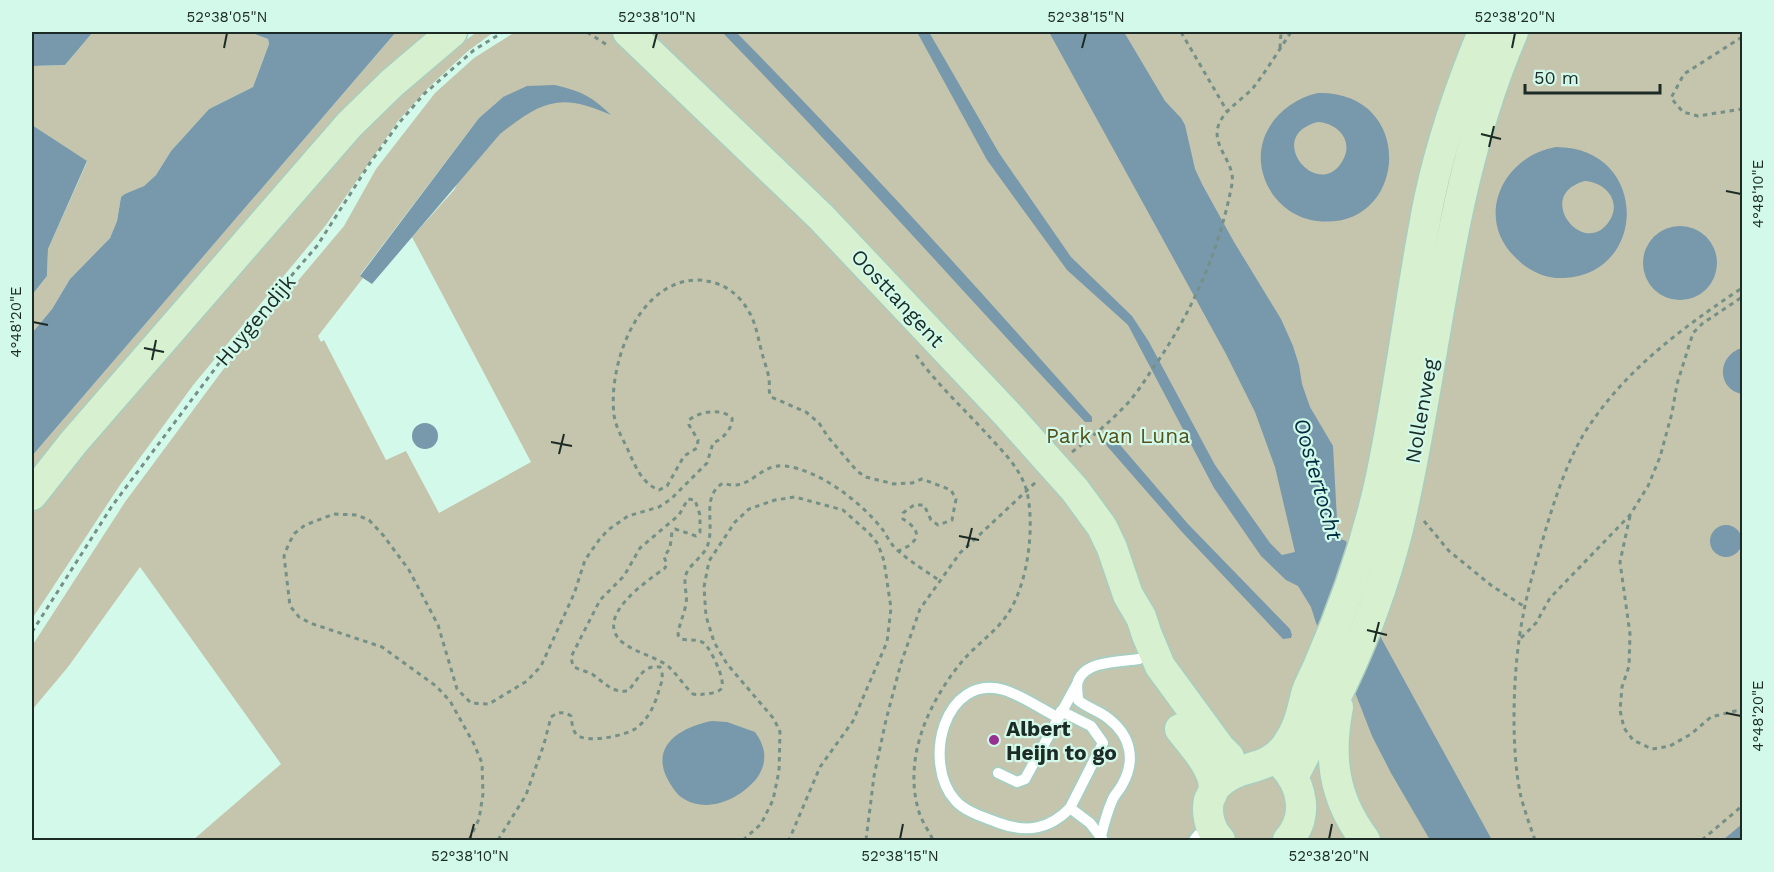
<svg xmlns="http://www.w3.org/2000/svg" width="1774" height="872" font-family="'Work Sans',sans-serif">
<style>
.green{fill:#c5c5ad;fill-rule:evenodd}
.water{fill:#7898ab;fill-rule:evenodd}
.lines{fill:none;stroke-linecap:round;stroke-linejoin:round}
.lane-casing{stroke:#a8cec0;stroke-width:14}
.secondary-casing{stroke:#a8cec0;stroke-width:33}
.path{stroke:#759086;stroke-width:3;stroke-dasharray:4.5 4.5;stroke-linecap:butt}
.lane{stroke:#fff;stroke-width:10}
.secondary{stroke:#d7f0cf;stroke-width:30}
.ticks{fill:none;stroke:#1c2b26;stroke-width:2}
.poi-dot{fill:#983094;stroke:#d2f9ea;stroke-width:2}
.labels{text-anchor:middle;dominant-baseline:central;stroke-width:4.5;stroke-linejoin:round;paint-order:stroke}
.street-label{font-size:21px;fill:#1c2b26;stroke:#d2f9ea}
.park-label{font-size:21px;fill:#55531b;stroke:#d2f9ea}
.poi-label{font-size:21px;font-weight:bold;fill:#1c2b26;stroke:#d2f9ea;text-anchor:start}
.water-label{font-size:22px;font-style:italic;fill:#002d42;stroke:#d2f9ea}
.neatline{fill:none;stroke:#1c2b26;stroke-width:2}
.ticks-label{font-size:15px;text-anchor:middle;fill:#1c2b26}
</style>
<rect width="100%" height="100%" fill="#d2f9ea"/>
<!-- green -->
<g class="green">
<polygon points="93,32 249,32 268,39 269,44 253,87 209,109 171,151 156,175 144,186 121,197 117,221 110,238 70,279 52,309 32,333 32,295 47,276 48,249 87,162 32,125 32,66 65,65"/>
<polygon points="396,32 432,32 32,481 32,456"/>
<polygon points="477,32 494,32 468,51 429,87 398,121 326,225 194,384 120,485 32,619 32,514 34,509 342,147 428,67"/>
<path d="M515,32H1742V833L1734,840H193L281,764L140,567L68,667L32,710V646L125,502L222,371L344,226L376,169L435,93L474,58ZM503,97L454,190L412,237L531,462L439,513L406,451L386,460L324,340L321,342L318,336L363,278L360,275L479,118Z"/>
</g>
<!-- water -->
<g class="water">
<polygon points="32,32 93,32 65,65 32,66"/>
<polygon points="249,32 396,32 32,456 32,333 52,309 70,279 110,238 117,221 121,197 125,194 144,186 156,175 171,151 209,109 253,87 269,44 268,39"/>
<path d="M722,32H736C859,156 976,286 1092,417V422H1085C963,293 846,159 722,32Z"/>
<polygon points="917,32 929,32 999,153 1071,257 1132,316 1149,342 1215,465 1270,543 1282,555 1295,552 1275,467 1255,412 1226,354 1049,32 1124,32 1165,101 1181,118 1185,125 1195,169 1202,184 1234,242 1281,319 1293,346 1299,365 1302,384 1310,407 1333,446 1338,538 1346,541 1380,636 1492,840 1430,840 1391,773 1372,736 1356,695 1316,623 1311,607 1298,586 1286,580 1261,556 1214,488 1128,325 1067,270 987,160"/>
<path d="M555,85C583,92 591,96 611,115C560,92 542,101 500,134L372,284L360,276L479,118L503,97L527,86Z"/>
<path d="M1318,93C1418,91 1408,232 1317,221C1298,219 1280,207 1270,190C1245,147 1274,103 1318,93ZM1318,122C1337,123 1354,140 1343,160C1319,204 1262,136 1318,122Z"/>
<polygon points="32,125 87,161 48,249 47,276 32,295"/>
<path d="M1556,147C1649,147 1649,274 1564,278C1545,279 1527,270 1515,257C1474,217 1503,156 1556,147ZM1585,181C1604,182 1622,200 1610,220C1585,261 1532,195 1585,181Z"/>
<circle cx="1680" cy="263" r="37"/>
<path d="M1742,348V394C1716,389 1717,355 1742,348Z"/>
<circle cx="425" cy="436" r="13"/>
<polygon points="1110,438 1115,439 1188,524 1290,629 1292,635 1291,638 1283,639 1182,532 1107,446 1106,443"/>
<circle cx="1726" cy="541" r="16"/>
<path d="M712,721L727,722L755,732C766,747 768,762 757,778C741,798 709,814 684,799C677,795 671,786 667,778C650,744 684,726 712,721Z"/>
<polygon points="1742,824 1742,840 1723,840"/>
</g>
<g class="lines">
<!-- lane casing -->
<g class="lane-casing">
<g id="lane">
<path d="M1057,717C1041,709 1021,695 1004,690C944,673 922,763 955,800C965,812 984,817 999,823C1026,833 1049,830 1070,808L1103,743L1091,726L1061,711"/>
<polyline points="998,773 1017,782 1025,779 1077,684"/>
<polyline points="1070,808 1090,823 1103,840"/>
<path d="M1101,836C1104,824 1107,812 1112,801C1114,795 1119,791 1122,785C1136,761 1131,736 1109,719C1100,711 1087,708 1078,700C1078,694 1076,687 1078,681C1086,660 1121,662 1139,659"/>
<polyline points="1194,840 1198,835"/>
</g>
</g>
<!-- secondary casing -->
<g class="secondary-casing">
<g id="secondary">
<polyline points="628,32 821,217 1008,415 1075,490 1102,527 1112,548 1128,595 1141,617 1147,635 1160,666 1220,748 1229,757"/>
<polyline points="32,495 73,443 349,125 392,83 452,32"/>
<path d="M1338,707C1328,758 1334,799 1365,840"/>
<path d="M1180,729C1192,745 1213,766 1214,787C1214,791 1211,796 1209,800C1206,814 1210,830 1220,840"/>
<path d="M1282,764C1303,785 1309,817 1288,840"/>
<path d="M1293,778C1308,745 1328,715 1343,682C1366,633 1385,581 1398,529C1438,361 1444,192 1513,32"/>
<path d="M1214,788C1238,761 1265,775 1286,746C1300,726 1301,713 1307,691C1311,681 1316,672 1320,662C1345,605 1365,547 1379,486C1400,391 1410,295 1429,200C1441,143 1461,85 1483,32"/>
</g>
</g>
<!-- path -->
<g class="path">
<polyline points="587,32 607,45"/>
<polyline points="1181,32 1227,111"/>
<polyline points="1742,37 1684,74 1671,98 1683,112 1698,116 1742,109"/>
<polyline points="1280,48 1281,32"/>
<path d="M916,355C936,383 962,407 986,433C1001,450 1021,468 1027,492C1035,527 1028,585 1007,615C994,634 974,646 960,664C927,705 903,760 919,812C922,822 929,831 933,840"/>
<path d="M1072,452C1092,437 1110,422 1127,404C1136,394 1144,382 1151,371C1191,315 1219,252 1232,184C1236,162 1210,146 1219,124C1225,109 1242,100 1253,88C1267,70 1279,50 1291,32"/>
<polyline points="1630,516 1620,562 1630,634 1629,666 1622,687 1620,710 1624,728 1633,740 1652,749 1670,746 1691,734 1711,717 1735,711 1742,712"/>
<polyline points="1424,521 1449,551 1492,586 1525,607"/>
<polyline points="32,632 112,506 241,334 317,246 370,163 399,123 424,94 474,50 503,32"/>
<polyline points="1521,638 1536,623 1550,598 1630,515 1648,486 1660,457 1672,413 1677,384 1693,333 1703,323 1742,297"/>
<path d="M469,840L479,819L483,794L482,763L474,744L450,701L436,686L382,647L310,623L299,617L290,606L284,556L289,543L295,533L305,525L334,514L357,515L369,520L383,535L409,570L438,625L457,689L471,703L489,704L527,681L541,666L574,594L585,560L599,540L608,530L628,516L659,507L671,499L707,463L713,443C723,439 733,428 732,418C722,408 700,411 689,420V425L698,440L697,448L684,456L667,486L659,490C641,483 635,465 627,448C622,437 616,428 614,415C608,365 637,283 695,280C713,280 728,286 740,299C756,318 756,331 762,353C764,361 768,371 769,379C770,386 768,391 771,397L806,412L819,423L828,437L857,471L866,477L894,484L912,483L922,479L951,490L956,499L952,520L938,525L931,520L924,505H914L903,513V519C911,524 923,533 912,543C909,547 903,548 899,551"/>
<path d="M498,840L526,795L544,744L551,717C558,712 563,711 571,716C572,722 572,729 576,734C585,744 624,736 635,729C648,720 655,705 659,690C662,682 664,674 660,667C643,664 638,680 628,691C611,693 604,682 592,674C586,671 579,670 573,666L571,657L600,600L624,576L640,548L679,515L688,499L695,500L700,515V532L696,536L675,529L672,532L670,548L664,557L667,564L665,568C647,581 593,617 622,642C636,653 654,656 668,666C677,674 684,686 693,694C699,695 702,694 708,694C712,693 718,692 721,689C727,682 711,650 705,644C698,638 689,641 681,639L678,635C679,624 684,615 686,604C688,594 682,582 687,572C692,563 703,556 707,547C716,525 700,497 723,483C751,493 758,463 785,466C820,470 862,503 883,530C887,536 890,543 896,549C909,561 926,571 940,581"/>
<polyline points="743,840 761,824 773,800 779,771 780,732 774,719 727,664 714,642 706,616 704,587 709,561 735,522 749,509 775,500 795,497 843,510 869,533 878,544 884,561 891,608 887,642 871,679 853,721 820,767 789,840"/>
<polyline points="866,840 874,776 886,720 901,663 920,609 960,553 1037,481"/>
<path d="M1535,840C1530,826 1525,812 1521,797C1510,748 1513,665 1523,616C1528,587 1537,560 1545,532C1555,498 1570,452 1591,423C1630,366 1685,326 1742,288"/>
<polyline points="1702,840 1742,806"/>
</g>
<!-- lane -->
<use href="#lane" class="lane"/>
<!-- secondary -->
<use href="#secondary" class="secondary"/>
</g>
<!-- ticks -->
<path class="ticks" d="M224,48L227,33M653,48L657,33M1082,48L1086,33M1512,48L1515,33M1481,134L1501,139M1489,147L1494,126M1726,191L1741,194M33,322L48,325M144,348L164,352M152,360L156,340M551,442L572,446M559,454L564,434M959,536L979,540M967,548L972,528M1367,630L1387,635M1374,642L1379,622M1726,713L1741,716M470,839L474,824M900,839L903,824M1329,839L1332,824"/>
<!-- markers -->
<circle class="poi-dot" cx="994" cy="740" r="6"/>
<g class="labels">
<!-- street labels -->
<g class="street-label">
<text transform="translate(898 298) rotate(47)">Oosttangent</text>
<text transform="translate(255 320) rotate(-50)">Huygendijk</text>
<text transform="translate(1421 411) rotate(-80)">Nollenweg</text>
</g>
<!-- park labels -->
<g class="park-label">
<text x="1118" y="435">Park van Luna</text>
</g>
<!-- poi labels -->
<g class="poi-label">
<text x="1006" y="728">Albert<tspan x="1006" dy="24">Heijn to go</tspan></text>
</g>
<!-- water labels -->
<g class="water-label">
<text transform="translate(1318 479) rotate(74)">Oostertocht</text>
</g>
</g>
<!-- border -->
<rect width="1774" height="872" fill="none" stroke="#d2f9ea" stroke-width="66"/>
<!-- scale -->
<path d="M1525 84v9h135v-9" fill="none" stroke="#1c2b26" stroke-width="3"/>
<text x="1534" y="84" font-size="18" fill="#1c2b26" stroke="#d2f9ea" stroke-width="4.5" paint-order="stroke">50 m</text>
<rect x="33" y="33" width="1708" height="806" class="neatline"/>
<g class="ticks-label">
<text x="227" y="22">52°38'05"N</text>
<text x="657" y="22">52°38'10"N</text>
<text x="1086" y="22">52°38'15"N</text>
<text x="1515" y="22">52°38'20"N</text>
<text transform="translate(1758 194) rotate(-90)" y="5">4°48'10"E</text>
<text transform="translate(16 322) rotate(-90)" y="5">4°48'20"E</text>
<text transform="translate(1758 716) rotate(-90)" y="5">4°48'20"E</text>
<text x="470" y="861">52°38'10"N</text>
<text x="900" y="861">52°38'15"N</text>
<text x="1329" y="861">52°38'20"N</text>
</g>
</svg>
